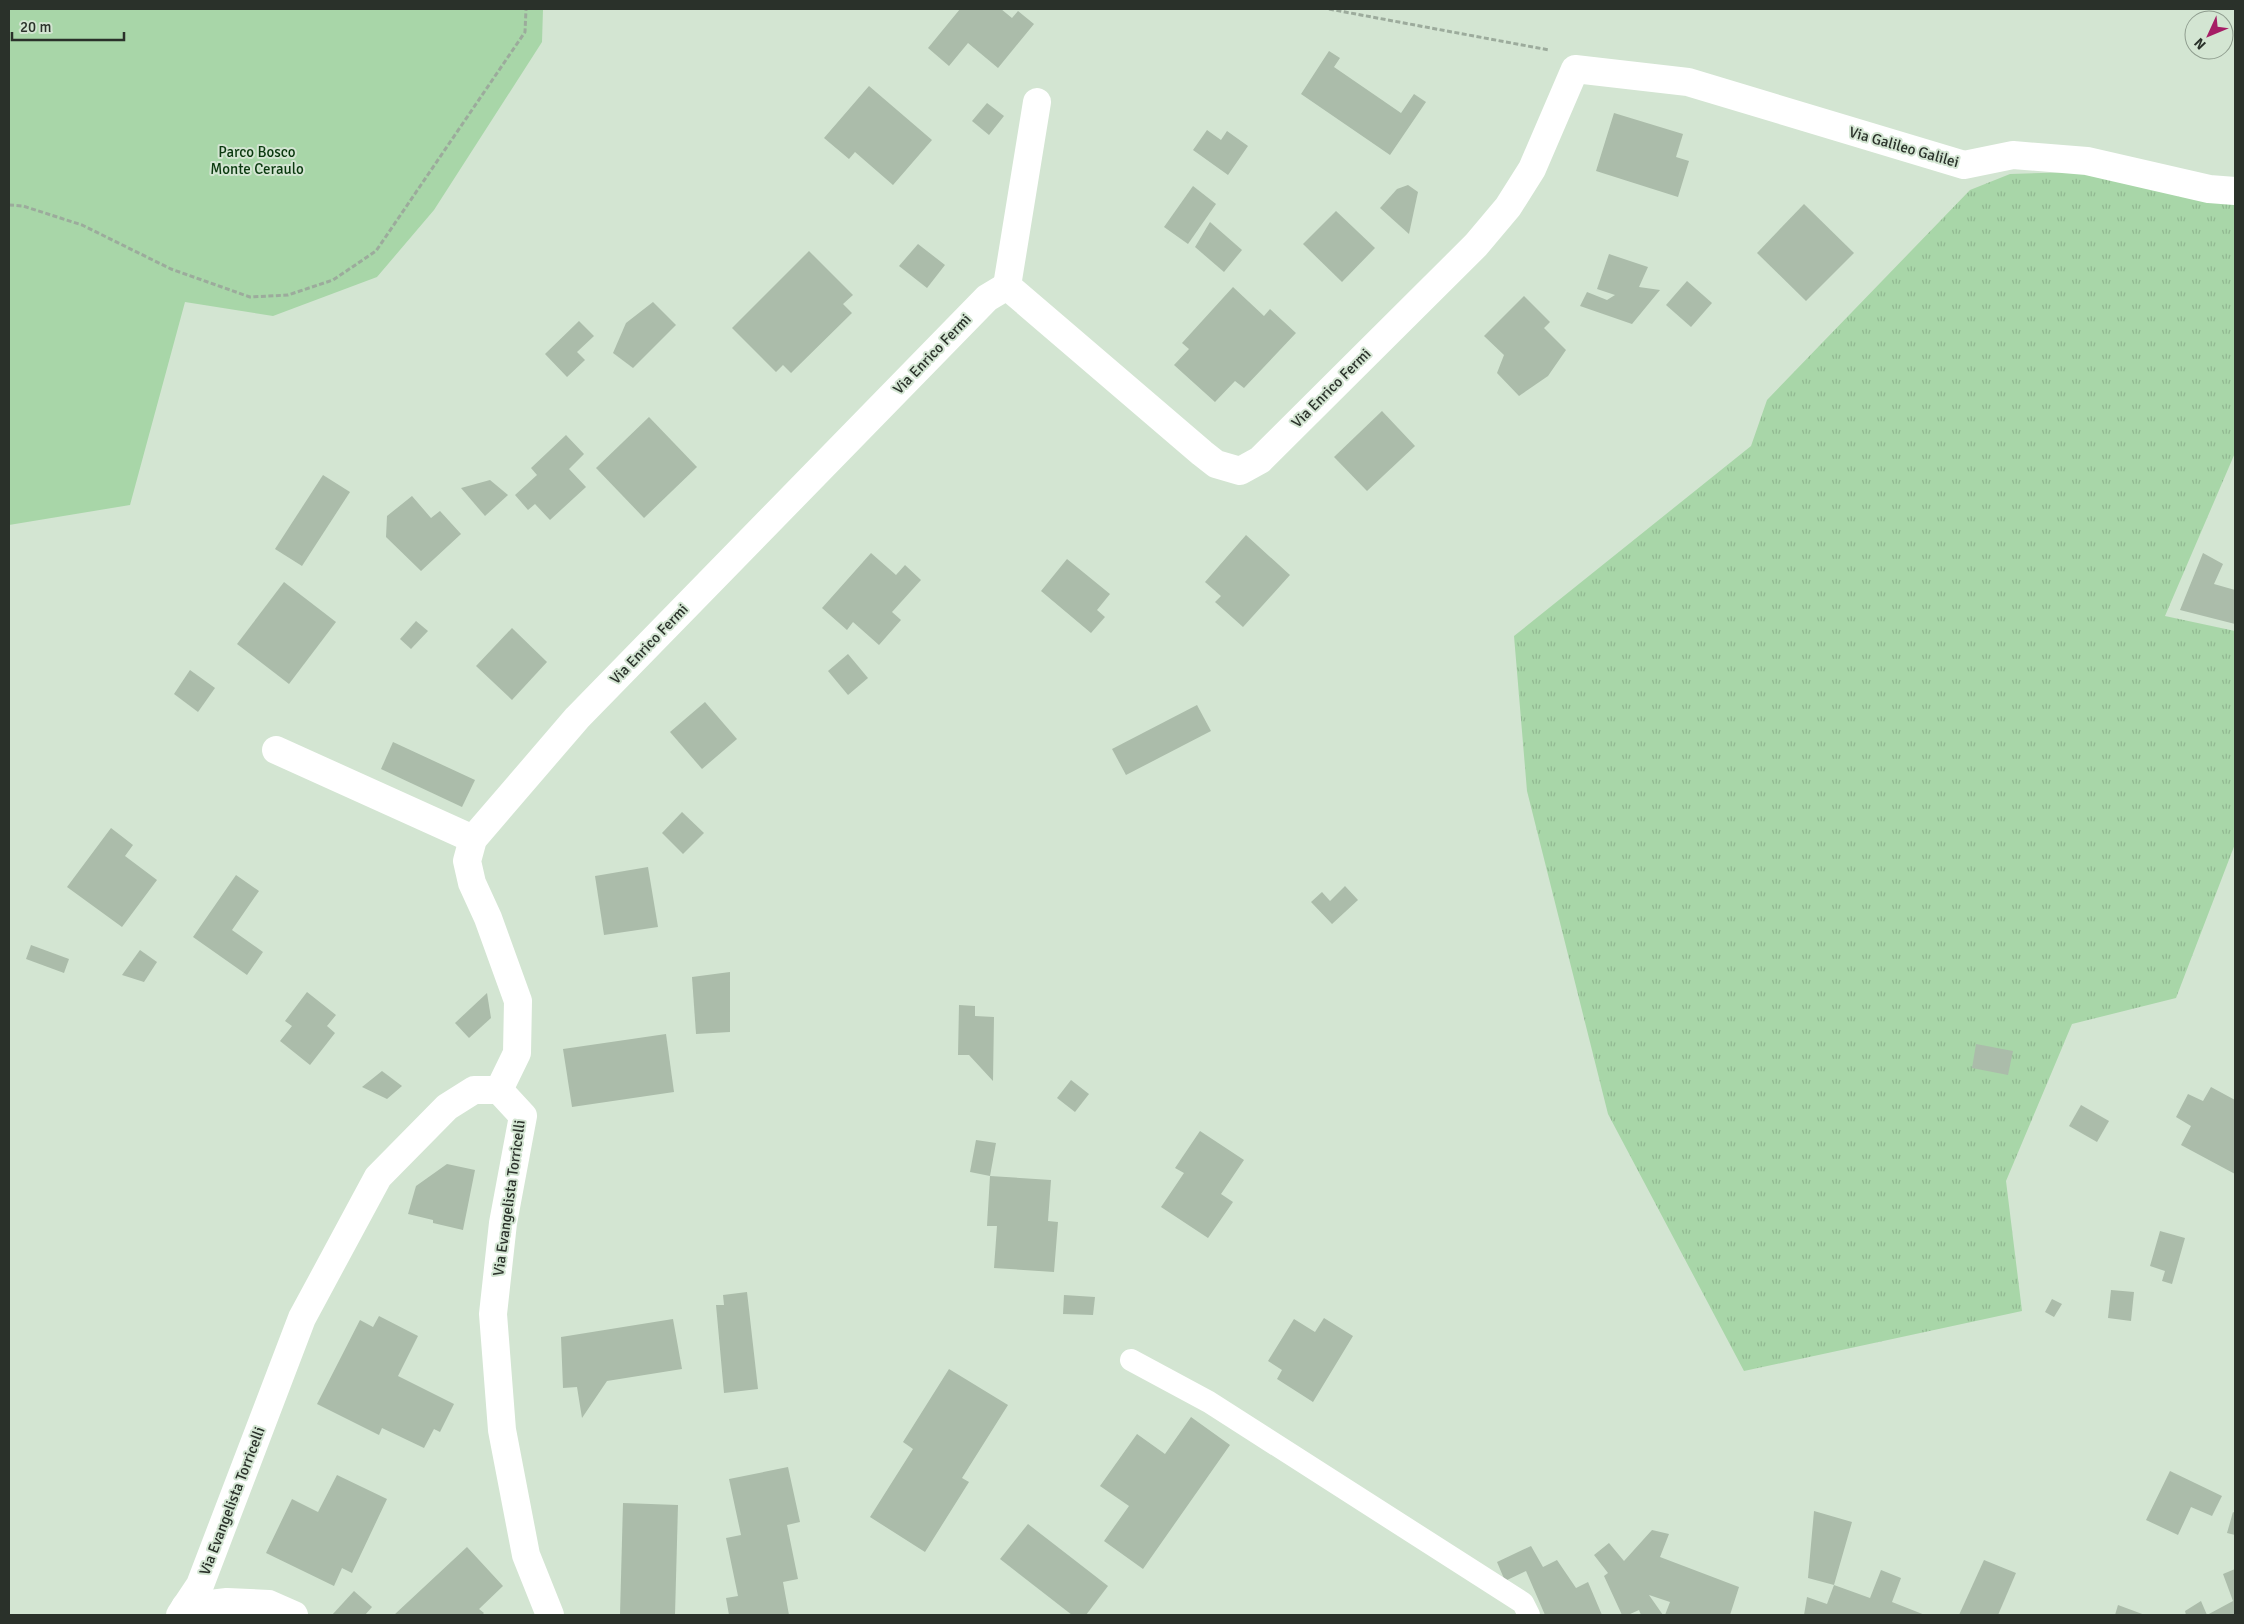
<svg xmlns="http://www.w3.org/2000/svg" width="2244" height="1624" font-family="Signika,sans-serif">
<style>
.grass{fill:url(#grass-tufts)}
.park{fill:#a8d6a8}
.building{fill:#abbcaa}
.lines{fill:none;stroke-linecap:round;stroke-linejoin:round}
.path{stroke:#9cab9c;stroke-width:3;stroke-dasharray:5 2.5;stroke-linecap:butt}
.lane{stroke:#fff;stroke-width:22}
.street{stroke:#fff;stroke-width:28}
.labels{text-anchor:middle;dominant-baseline:central;stroke-width:4;stroke-linejoin:round;paint-order:stroke}
.street-label{font-size:15px;fill:#2a312a;stroke:#d3e5d2}
.park-label{font-size:15px;fill:#0b390f;stroke:#d3e5d2}
</style>
<defs>
<pattern id="grass-tufts" width="24" height="20" patternUnits="userSpaceOnUse" patternTransform="scale(1.25)"><rect width="24" height="20" fill="#a8d6a8"/><path d="M3 7l-1-3M5 7V3M7 7l1-3M15 17l-1-3M17 17v-4M19 17l1-3" fill="none" stroke="#91b891"/></pattern>
</defs>
<rect width="100%" height="100%" fill="#d3e5d2"/>
<!-- grass -->
<polygon class="grass" points="2078,172 2235,203 2235,453 2165,616 2235,631 2235,844 2176,998 2072,1024 2006,1181 2022,1311 1744,1371 1608,1114 1527,791 1514,636 1751,446 1767,400 1970,190 2010,174"/>
<!-- park -->
<polygon class="park" points="9,9 543,9 542,42 434,210 377,277 273,316 185,302 130,505 9,525"/>
<!-- building -->
<g class="building">
<polygon points="960,9 1001,9 1012,18 1018,11 1034,24 998,68 968,43 949,66 928,48"/>
<polygon points="1329,51 1340,58 1334,67 1401,113 1414,94 1426,102 1390,155 1301,94"/>
<polygon points="869,86 932,140 893,185 855,152 849,159 824,138"/>
<polygon points="987,103 1004,116 989,135 972,121"/>
<polygon points="1614,113 1683,134 1676,157 1689,161 1678,197 1596,171"/>
<polygon points="1207,130 1221,140 1227,131 1248,146 1228,175 1193,150"/>
<polygon points="1408,185 1418,192 1409,234 1380,208 1397,189"/>
<polygon points="1193,186 1216,204 1188,244 1164,227"/>
<polygon points="1804,204 1854,253 1806,301 1757,253"/>
<polygon points="1336,211 1375,248 1342,282 1303,244"/>
<polygon points="1210,222 1242,250 1224,272 1195,247"/>
<polygon points="918,244 945,265 927,288 899,266"/>
<polygon points="809,251 853,295 843,304 852,313 791,373 783,365 776,372 732,328"/>
<polygon points="1609,254 1648,267 1639,287 1660,290 1632,324 1580,306 1587,292 1607,300 1615,295 1597,289"/>
<polygon points="1687,281 1712,303 1691,327 1666,305"/>
<polygon points="1233,287 1264,316 1270,309 1296,333 1244,388 1235,381 1215,402 1174,365 1189,349 1182,343"/>
<polygon points="1524,296 1550,322 1544,328 1566,350 1548,376 1519,396 1497,373 1504,355 1484,336"/>
<polygon points="653,302 676,325 633,368 613,353 626,323"/>
<polygon points="579,321 594,336 577,352 585,360 567,377 545,354"/>
<polygon points="1382,411 1415,446 1367,491 1334,457"/>
<polygon points="649,417 697,467 644,518 596,468"/>
<polygon points="566,435 584,454 569,469 586,487 550,520 535,504 528,510 515,495 537,475 531,468"/>
<polygon points="323,475 350,492 302,566 275,549"/>
<polygon points="490,480 508,495 485,516 461,488"/>
<polygon points="412,496 431,518 440,511 461,534 421,571 386,537 387,516"/>
<polygon points="1246,535 1290,575 1243,627 1215,602 1221,596 1205,582"/>
<polygon points="871,553 896,575 905,565 921,580 892,612 901,620 879,645 853,622 847,630 822,608"/>
<polygon points="2203,553 2223,564 2214,584 2235,590 2235,624 2180,610"/>
<polygon points="1067,559 1110,594 1097,610 1105,617 1091,633 1041,591"/>
<polygon points="284,582 336,622 289,684 237,644"/>
<polygon points="416,621 428,631 411,649 400,639"/>
<polygon points="512,628 547,662 512,700 476,666"/>
<polygon points="848,654 868,678 848,695 828,671"/>
<polygon points="190,670 215,688 198,712 174,694"/>
<polygon points="705,702 737,739 702,769 670,732"/>
<polygon points="1197,705 1211,731 1126,775 1112,749"/>
<polygon points="393,742 475,780 462,807 381,769"/>
<polygon points="682,812 704,833 683,854 662,833"/>
<polygon points="111,828 133,845 125,856 157,880 122,927 67,887"/>
<polygon points="648,867 658,927 604,935 595,876"/>
<polygon points="236,875 259,891 232,930 263,952 247,975 193,937"/>
<polygon points="1345,886 1358,900 1332,924 1311,902 1322,892 1330,901"/>
<polygon points="31,945 69,959 64,973 26,959"/>
<polygon points="140,950 157,962 144,982 122,975"/>
<polygon points="730,972 730,1032 696,1034 692,977"/>
<polygon points="307,992 336,1015 327,1026 335,1033 310,1065 280,1041 292,1026 285,1021"/>
<polygon points="487,993 491,1018 469,1038 455,1023"/>
<polygon points="959,1005 975,1006 975,1016 994,1017 993,1081 969,1055 958,1055"/>
<polygon points="666,1034 674,1092 572,1107 563,1049"/>
<polygon points="1976,1044 2013,1051 2008,1075 1972,1068"/>
<polygon points="382,1071 402,1086 387,1099 362,1087"/>
<polygon points="1071,1080 1089,1094 1075,1112 1057,1098"/>
<polygon points="2211,1087 2235,1100 2235,1174 2181,1145 2191,1126 2176,1117 2188,1094 2203,1101"/>
<polygon points="2081,1105 2109,1121 2097,1142 2069,1126"/>
<polygon points="1200,1131 1244,1160 1221,1194 1233,1202 1208,1238 1161,1207 1184,1173 1175,1168"/>
<polygon points="976,1140 996,1143 990,1176 970,1172"/>
<polygon points="447,1164 475,1170 463,1230 433,1223 433,1220 408,1214 416,1186"/>
<polygon points="990,1176 1051,1180 1048,1221 1058,1222 1054,1272 994,1268 997,1226 987,1226"/>
<polygon points="2160,1231 2185,1238 2172,1284 2162,1281 2165,1271 2150,1266"/>
<polygon points="2111,1290 2134,1292 2131,1321 2108,1318"/>
<polygon points="747,1292 758,1389 724,1393 716,1305 724,1305 723,1295"/>
<polygon points="1064,1295 1095,1297 1093,1315 1063,1314"/>
<polygon points="2052,1299 2062,1304 2054,1317 2045,1312"/>
<polygon points="379,1316 418,1336 398,1376 454,1404 440,1432 434,1429 424,1448 382,1428 379,1435 317,1404 360,1320 373,1327"/>
<polygon points="1324,1318 1353,1336 1313,1402 1277,1379 1282,1370 1268,1361 1294,1319 1315,1332"/>
<polygon points="673,1319 682,1369 607,1381 582,1418 577,1387 563,1388 561,1337"/>
<polygon points="949,1369 1008,1405 962,1478 969,1482 925,1552 870,1517 913,1449 903,1442"/>
<polygon points="1191,1417 1230,1445 1143,1569 1104,1541 1129,1506 1100,1486 1137,1434 1165,1454"/>
<polygon points="788,1467 800,1522 787,1525 798,1579 783,1582 789,1615 729,1615 726,1598 738,1596 726,1538 741,1535 729,1479"/>
<polygon points="2170,1471 2222,1496 2212,1516 2191,1507 2178,1535 2146,1520"/>
<polygon points="337,1475 387,1499 352,1573 342,1568 334,1586 266,1553 292,1499 318,1512"/>
<polygon points="623,1503 678,1505 675,1615 620,1615"/>
<polygon points="1814,1511 1852,1522 1834,1585 1870,1598 1881,1570 1901,1578 1892,1602 1925,1615 1804,1615 1807,1597 1827,1604 1834,1585 1808,1578"/>
<polygon points="2233,1512 2235,1513 2235,1535 2227,1533"/>
<polygon points="1028,1524 1108,1586 1086,1615 1072,1615 1000,1559"/>
<polygon points="1652,1530 1669,1534 1660,1557 1739,1587 1730,1615 1665,1615 1670,1602 1649,1595 1663,1615 1641,1615 1639,1610 1628,1615 1622,1615 1604,1576 1608,1573 1594,1555 1609,1543 1624,1561"/>
<polygon points="1531,1546 1543,1567 1557,1560 1576,1588 1588,1582 1602,1615 1545,1615 1526,1571 1505,1581 1497,1562"/>
<polygon points="467,1547 503,1586 479,1609 484,1613 482,1615 394,1615"/>
<polygon points="1984,1560 2016,1573 1998,1615 1959,1615"/>
<polygon points="2235,1569 2235,1615 2186,1615 2185,1611 2201,1601 2207,1615 2233,1601 2223,1574"/>
<polygon points="354,1591 372,1607 365,1615 332,1615"/>
<polygon points="2118,1605 2145,1615 2115,1615"/>
</g>
<g class="lines">
<!-- path -->
<g class="path">
<polyline points="1329,9 1549,50"/>
<polyline points="9,205 23,206 82,225 171,269 250,297 288,295 333,280 376,251 525,32 526,9"/>
</g>
<!-- lane -->
<polyline class="lane" points="1131,1360 1209,1402 1523,1603 1529,1615"/>
<!-- street -->
<g class="street">
<polyline points="1007,286 1037,102"/>
<polyline points="276,750 473,839"/>
<polyline points="499,1090 517,1053 518,1001 488,918 472,883 467,861 473,839 577,718 987,298 1007,286 1202,453 1216,464 1240,471 1260,460 1476,245 1508,207 1532,169 1575,69 1688,82 1964,165 2013,155 2087,161 2209,189 2235,191"/>
<polyline points="185,1607 227,1602 269,1604 294,1615"/>
<polyline points="180,1615 200,1585 302,1318 378,1177 447,1107 474,1090 499,1090 523,1116 503,1223 493,1314 502,1430 526,1555 550,1615"/>
</g>
</g>
<g class="labels">
<!-- street labels -->
<g class="street-label">
<text transform="translate(1904 147) rotate(16)">Via Galileo Galilei</text>
<text transform="translate(932 354) rotate(-46)">Via Enrico Fermi</text>
<text transform="translate(1331 388) rotate(-45)">Via Enrico Fermi</text>
<text transform="translate(649 644) rotate(-46)">Via Enrico Fermi</text>
<text transform="translate(509 1198) rotate(-82)">Via Evangelista Torricelli</text>
<text transform="translate(232 1501) rotate(-69)">Via Evangelista Torricelli</text>
</g>
<!-- park labels -->
<g class="park-label">
<text x="257" y="152">Parco Bosco<tspan x="257" dy="17">Monte Ceraulo</tspan></text>
</g>
</g>
<!-- border -->
<rect width="2244" height="1624" fill="none" stroke="#2a312a" stroke-width="20"/>
<!-- north arrow -->
<g transform="translate(2209 35) rotate(226)"><circle r="24" fill="#d3e5d2" stroke="#8f9d8f"/>
<path d="M0-4L9 19L0 12L-9 19Z" fill="#a51d65"/>
<text y="-8" font-size="14" font-weight="bold" text-anchor="middle" fill="#2a312a">N</text>
</g>
<!-- scale -->
<path d="M12 32v8h112v-8" fill="none" stroke="#2a312a" stroke-width="2.5"/>
<text x="20" y="32" font-size="15" fill="#2a312a" stroke="#d3e5d2" stroke-width="4" paint-order="stroke">20 m</text>
</svg>
